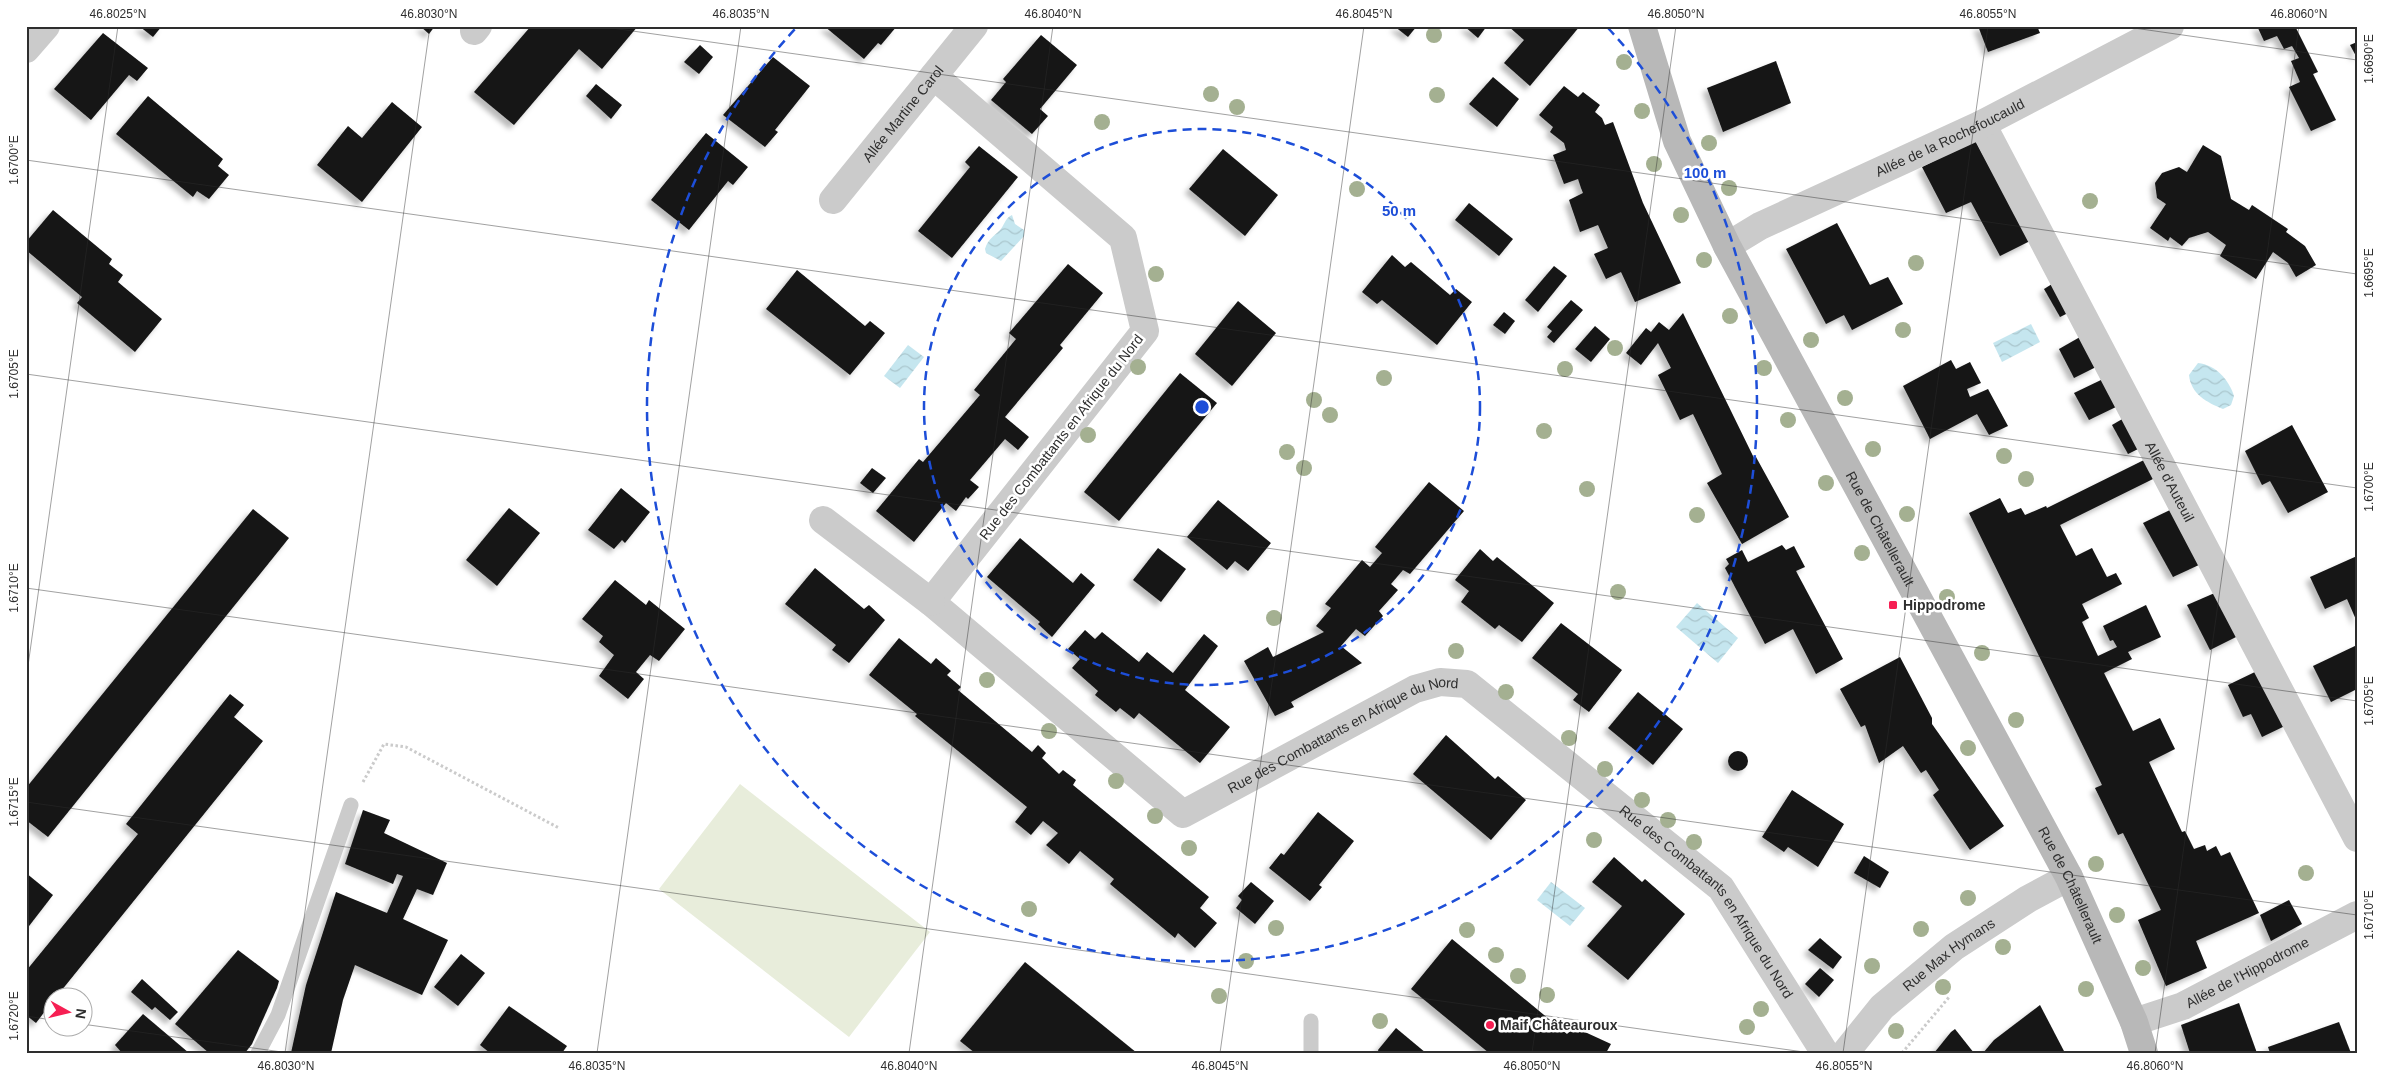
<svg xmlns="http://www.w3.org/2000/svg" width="2383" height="1079" font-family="Helvetica,sans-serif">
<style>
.garden{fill:#e8eddb}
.water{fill:url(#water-waves)}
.building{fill:#151515;filter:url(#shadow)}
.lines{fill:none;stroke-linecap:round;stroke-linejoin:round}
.path{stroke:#cbcbcb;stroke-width:3;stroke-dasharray:2.5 2.5;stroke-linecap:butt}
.service{stroke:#cbcbcb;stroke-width:15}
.minor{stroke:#cbcbcb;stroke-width:28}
.secondary{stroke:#b8b8b8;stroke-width:28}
.tree{fill:#a4b091}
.ticks{fill:none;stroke:#2e2e2e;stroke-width:1;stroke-opacity:0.45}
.ring{fill:none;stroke:#1d4ed8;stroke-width:2.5;stroke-dasharray:9 6}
.poi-dot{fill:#f61f53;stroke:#fff;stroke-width:2}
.labels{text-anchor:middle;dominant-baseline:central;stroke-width:5;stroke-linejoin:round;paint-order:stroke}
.street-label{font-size:14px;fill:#2e2e2e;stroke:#fff}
.poi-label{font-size:14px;font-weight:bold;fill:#2e2e2e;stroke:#fff;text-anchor:start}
.centre{fill:#1d4ed8;stroke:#fff;stroke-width:2.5}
.ring-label{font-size:15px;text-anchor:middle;font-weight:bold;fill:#1d4ed8;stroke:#fff;stroke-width:5;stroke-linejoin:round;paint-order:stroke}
.neatline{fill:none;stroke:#2e2e2e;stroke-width:2}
.ticks-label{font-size:12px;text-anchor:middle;fill:#2e2e2e}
</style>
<defs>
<pattern id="water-waves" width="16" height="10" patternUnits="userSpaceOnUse" patternTransform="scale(1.25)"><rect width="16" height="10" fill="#c5e6ef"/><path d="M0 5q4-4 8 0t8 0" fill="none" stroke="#aac6cd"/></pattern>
<filter id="shadow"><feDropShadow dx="-4.5" dy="4.5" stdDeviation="2.5" flood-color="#0004"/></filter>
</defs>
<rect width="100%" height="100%" fill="#fff"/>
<!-- garden -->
<polygon class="garden" points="740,784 930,932 849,1037 659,889"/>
<!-- water -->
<g class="water">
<path d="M1012,215L1015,224L1024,230V236L1001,261L986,253L985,249C988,239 993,237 1000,230C1005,225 1004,219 1012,215Z"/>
<polygon points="2031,324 2040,342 2002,362 1993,343"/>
<polygon points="908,345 924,357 900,388 884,376"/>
<path d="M2198,363C2216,365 2229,380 2234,396L2231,405L2223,409C2206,402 2191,394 2189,375Z"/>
<polygon points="1697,603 1738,638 1718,663 1676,627"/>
<polygon points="1551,882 1585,908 1570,926 1537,900"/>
</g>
<!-- building -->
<g class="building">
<polygon points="139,26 162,26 153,37"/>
<polygon points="420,26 435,26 429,34"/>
<polygon points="531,26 638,26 602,69 579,49 514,125 474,92"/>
<polygon points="824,26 897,26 881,45 878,43 864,59"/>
<polygon points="1394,26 1417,26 1408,37"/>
<polygon points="1464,26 1487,26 1478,38"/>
<polygon points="1508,26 1580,26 1530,86 1504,63 1524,40"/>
<polygon points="1978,26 2037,26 2040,33 1988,52"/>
<polygon points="2257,26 2295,26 2318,72 2313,74 2336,120 2311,131 2289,87 2300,82 2291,61 2299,58 2292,46 2284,49 2277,36 2264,41"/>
<polygon points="103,33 148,68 137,81 129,75 91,120 54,89"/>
<polygon points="1041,35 1077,65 1040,109 1048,116 1032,134 991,100 1006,82 1003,79"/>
<polygon points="2357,42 2357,58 2350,45"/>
<polygon points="700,45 713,57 699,74 684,62"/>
<polygon points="773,57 810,86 775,130 778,132 765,147 723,115"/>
<polygon points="1776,61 1791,103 1723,132 1707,88"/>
<polygon points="1493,77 1519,99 1497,127 1469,104"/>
<polygon points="596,84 622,105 611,119 586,96"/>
<polygon points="1564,86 1578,97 1583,92 1600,105 1595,112 1602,118 1605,125 1613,122 1643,203 1681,283 1635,302 1621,272 1606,279 1594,254 1608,248 1598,225 1580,232 1569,200 1583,193 1581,188 1578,179 1564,184 1553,155 1566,150 1564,143 1550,132 1553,127 1539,115"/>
<polygon points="148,96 223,159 218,166 229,175 209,199 197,191 193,197 116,134"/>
<polygon points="392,102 422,127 362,202 317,165 348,126 362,138"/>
<polygon points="706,133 748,167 733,185 728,181 689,230 651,200"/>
<polygon points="1975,140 2030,241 2000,256 1971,202 1946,213 1922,167"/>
<polygon points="2203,145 2221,156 2231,199 2249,210 2252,205 2288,229 2286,232 2305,246 2316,265 2296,277 2288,263 2273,252 2256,279 2220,256 2226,245 2208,232 2189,238 2182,246 2170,237 2168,241 2150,228 2166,204 2157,198 2155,183 2162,173 2179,167 2187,172"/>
<polygon points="979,146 1018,177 952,258 918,231 970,167 965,162"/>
<polygon points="1223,149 1278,195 1245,236 1189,189"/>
<polygon points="1469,203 1513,239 1499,256 1455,220"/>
<polygon points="53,210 112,259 109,264 123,275 118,282 162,319 135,352 77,303 82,297 26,250 26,242"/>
<polygon points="1837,223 1870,285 1888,277 1903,304 1852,330 1844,315 1826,324 1786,249"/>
<polygon points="1392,255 1405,267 1411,262 1450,295 1456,289 1472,302 1437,345 1382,300 1377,304 1362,292"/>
<polygon points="1068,264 1103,293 1060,345 1063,348 1005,417 1029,437 1018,450 1005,439 970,480 979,487 968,499 966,497 956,511 946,503 914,542 876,511 919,459 923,462 980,395 974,390 1016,339 1009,333"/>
<polygon points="1554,266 1567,276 1538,312 1525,300"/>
<polygon points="797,270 865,326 870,321 885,333 850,375 766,309"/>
<polygon points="2052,284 2068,313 2060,317 2044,289"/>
<polygon points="1571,300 1583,310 1554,343 1547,337 1552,331 1547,327"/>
<polygon points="1238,301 1276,333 1232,386 1195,354"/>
<polygon points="1504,312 1515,321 1505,334 1493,325"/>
<polygon points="1683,313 1754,458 1756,457 1789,517 1742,544 1707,483 1722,474 1693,414 1680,420 1658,375 1671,368 1658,343 1641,365 1626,353 1646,328 1651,332 1659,322 1669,330"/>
<polygon points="1595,326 1610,339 1591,362 1575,349"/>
<polygon points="2080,337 2096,367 2074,378 2059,349"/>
<polygon points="1951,360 1956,369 1970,362 1981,383 1967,389 1970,397 1988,389 2008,426 1989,435 1977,414 1930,439 1903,386"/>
<polygon points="1180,373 1217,403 1119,521 1084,492"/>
<polygon points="2103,379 2118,406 2089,420 2074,393"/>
<polygon points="2124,418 2140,448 2128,454 2112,425"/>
<polygon points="2292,425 2328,492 2288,513 2270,481 2262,485 2245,451"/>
<polygon points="2146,459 2155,478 2060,525 2076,556 2092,548 2107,577 2116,573 2122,584 2082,604 2089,618 2082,622 2098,656 2117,647 2113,640 2110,641 2103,626 2146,605 2161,637 2128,652 2132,659 2104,673 2133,731 2160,718 2175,749 2149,762 2182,832 2185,831 2194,849 2205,845 2207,851 2216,846 2221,856 2230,852 2259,913 2196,941 2207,968 2166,986 2138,920 2161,910 2123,833 2118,835 2095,788 2102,785 1969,513 2000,498 2008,513 2021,508 2025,515 2046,506 2047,508"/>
<polygon points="872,468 886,478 873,493 860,483"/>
<polygon points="1429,482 1464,511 1410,574 1403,570 1391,584 1398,590 1379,611 1383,616 1365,636 1356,629 1341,646 1362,663 1291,702 1294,707 1275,716 1244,661 1268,647 1273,657 1324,632 1316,626 1331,608 1325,604 1362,560 1370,567 1382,553 1375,547"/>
<polygon points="621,488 650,512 625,543 622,540 614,549 588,530"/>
<polygon points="1218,500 1271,543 1248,571 1235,561 1227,570 1187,537"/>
<polygon points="509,508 540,533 497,586 466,560"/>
<polygon points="253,509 289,538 48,837 26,820 26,788"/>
<polygon points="2172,509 2201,564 2173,577 2143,523"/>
<polygon points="1020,538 1073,583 1081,573 1095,585 1052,637 1038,624 1040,622 987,577"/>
<polygon points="1782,545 1786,550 1794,546 1805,567 1796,571 1843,659 1816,674 1793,629 1765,644 1725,568 1729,564 1726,559 1742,550 1748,562"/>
<polygon points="1158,548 1186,569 1161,602 1133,580"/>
<polygon points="1480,549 1493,561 1497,557 1554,603 1522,642 1499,625 1495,629 1461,602 1469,591 1455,580"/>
<polygon points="2357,556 2357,622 2347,599 2325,609 2310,577"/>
<polygon points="815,568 864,609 869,605 885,620 849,663 832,650 836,645 785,604"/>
<polygon points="615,580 646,605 649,600 685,629 659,661 650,655 636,672 644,679 628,699 599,676 614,655 599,642 603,636 582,619"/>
<polygon points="2217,592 2240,635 2210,650 2187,605"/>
<polygon points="1561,623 1622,670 1589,712 1573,700 1578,694 1532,658"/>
<polygon points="1085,630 1095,639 1102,632 1139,662 1147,652 1173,673 1204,634 1218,646 1185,690 1230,727 1200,763 1139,713 1134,719 1120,708 1116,712 1095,695 1098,691 1072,668 1080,659 1068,649"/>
<polygon points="899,638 931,664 936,658 951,671 947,675 961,687 958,690 1032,752 1038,745 1046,753 1042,758 1059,774 1063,770 1076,780 1073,785 1209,897 1200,908 1217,923 1195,948 1178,933 1175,938 1110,884 1114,879 1080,851 1069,864 1046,845 1058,833 1043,821 1031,835 1015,822 1027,807 915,716 917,714 869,675"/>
<polygon points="2357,645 2357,689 2331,702 2313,666"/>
<polygon points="1900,657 1932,718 1932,724 2004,826 1970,850 1933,795 1939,790 1926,770 1921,773 1903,746 1879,763 1865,725 1861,727 1840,689"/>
<polygon points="2259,670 2287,725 2262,737 2251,714 2243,717 2228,685"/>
<polygon points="1638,692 1683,729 1653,765 1608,728"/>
<polygon points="230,694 244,705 234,717 263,741 57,996 52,996 52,1002 36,1023 26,1015 26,971 138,834 126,824"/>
<polygon points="1446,735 1495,779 1498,776 1526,800 1491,840 1413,774"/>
<circle cx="1738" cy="761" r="10"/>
<polygon points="1792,790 1844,824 1818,867 1788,847 1784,852 1762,837"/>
<polygon points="363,810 390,820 384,833 447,863 433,895 417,889 403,919 448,940 422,995 355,965 343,1000 331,1053 291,1053 306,985 336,892 387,913 403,876 397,874 393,884 345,864"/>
<polygon points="1318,812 1354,841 1319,885 1322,887 1310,901 1269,868 1281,853 1284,855"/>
<polygon points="1864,856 1889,872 1880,888 1854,873"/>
<polygon points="1614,857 1642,882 1645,879 1685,914 1628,980 1587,946 1622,906 1592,882"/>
<polygon points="26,873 53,895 26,930"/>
<polygon points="1251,882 1274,901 1255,924 1236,908 1242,900 1238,896"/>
<polygon points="2289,900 2302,924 2271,941 2260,915"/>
<polygon points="1820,938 1842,957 1833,969 1808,950"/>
<polygon points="1452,939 1567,1034 1574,1027 1611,1044 1606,1053 1489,1053 1411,989"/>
<polygon points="238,950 279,981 277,988 252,1044 245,1053 209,1053 175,1024"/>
<polygon points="461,954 485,973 458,1006 434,987"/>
<polygon points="1025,962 1137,1053 975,1053 960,1041"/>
<polygon points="1820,968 1834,980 1819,997 1805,984"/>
<polygon points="142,979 178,1012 170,1020 155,1007 152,1010 131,992"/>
<polygon points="2239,1003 2257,1053 2190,1053 2181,1025"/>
<polygon points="2040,1005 2065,1053 1983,1053 1994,1040"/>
<polygon points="509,1006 567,1046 562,1053 490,1053 480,1045"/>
<polygon points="143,1014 189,1053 122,1053 115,1045"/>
<polygon points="2339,1022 2351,1053 2270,1053 2268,1047"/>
<polygon points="1396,1028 1426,1053 1379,1053 1378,1050"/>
<polygon points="1955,1029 1974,1053 1934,1053 1951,1032"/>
</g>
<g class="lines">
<!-- path -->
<g class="path">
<polyline points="363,782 384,744 406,747 559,828"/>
<polyline points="1902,1053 1950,996"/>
</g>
<!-- service -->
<g class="service">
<polyline points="1311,1021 1311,1053"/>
<polyline points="258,1053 278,1015 351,805"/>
</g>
<!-- minor -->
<g class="minor">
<polyline points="474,31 478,26"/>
<polyline points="26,49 46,26"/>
<path id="s1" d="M934,76L1123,238L1145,331L931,602L1183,814L1415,689L1440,682L1467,684L1721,888L1825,1053"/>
<path id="s2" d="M1982,124L2357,838"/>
<path id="s3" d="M833,200L974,26"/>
<path id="s4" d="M1727,246L1760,226L1982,124L2170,26"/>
<polyline points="823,520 931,602"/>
<path id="s5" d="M2134,1022L2183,1006L2357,915"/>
<path id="s6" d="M1845,1053L1882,1007L1954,947L2028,899L2069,877"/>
</g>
<!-- secondary -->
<path class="secondary" id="s7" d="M1642,26L1677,141L1727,246L2069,877L2134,1022L2144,1053"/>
</g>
<!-- trees -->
<g class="tree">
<circle cx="1434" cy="35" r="8"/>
<circle cx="1624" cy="62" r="8"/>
<circle cx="1211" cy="94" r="8"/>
<circle cx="1437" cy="95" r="8"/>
<circle cx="1237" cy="107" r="8"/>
<circle cx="1642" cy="111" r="8"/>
<circle cx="1102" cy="122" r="8"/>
<circle cx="1709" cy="143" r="8"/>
<circle cx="1654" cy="164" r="8"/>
<circle cx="1729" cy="188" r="8"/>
<circle cx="1357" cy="189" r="8"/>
<circle cx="2090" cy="201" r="8"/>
<circle cx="1681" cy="215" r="8"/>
<circle cx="1704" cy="260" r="8"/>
<circle cx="1916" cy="263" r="8"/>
<circle cx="1156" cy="274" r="8"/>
<circle cx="1730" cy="316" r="8"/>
<circle cx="1903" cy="330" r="8"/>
<circle cx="1811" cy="340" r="8"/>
<circle cx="1615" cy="348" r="8"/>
<circle cx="1138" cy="367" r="8"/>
<circle cx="1764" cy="368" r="8"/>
<circle cx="1565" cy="369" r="8"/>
<circle cx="1384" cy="378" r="8"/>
<circle cx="1845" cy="398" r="8"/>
<circle cx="1314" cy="400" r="8"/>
<circle cx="1330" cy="415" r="8"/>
<circle cx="1788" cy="420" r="8"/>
<circle cx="1544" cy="431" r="8"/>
<circle cx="1088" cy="435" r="8"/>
<circle cx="1873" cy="449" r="8"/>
<circle cx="1287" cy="452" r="8"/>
<circle cx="2004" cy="456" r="8"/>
<circle cx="1304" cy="468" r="8"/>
<circle cx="2026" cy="479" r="8"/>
<circle cx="1826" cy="483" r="8"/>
<circle cx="1587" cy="489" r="8"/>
<circle cx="1907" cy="514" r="8"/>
<circle cx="1697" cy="515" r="8"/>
<circle cx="1862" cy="553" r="8"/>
<circle cx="1618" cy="592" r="8"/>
<circle cx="1947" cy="597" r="8"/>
<circle cx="1274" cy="618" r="8"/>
<circle cx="1456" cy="651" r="8"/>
<circle cx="1982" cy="653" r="8"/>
<circle cx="987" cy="680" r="8"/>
<circle cx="1506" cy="692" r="8"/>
<circle cx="2016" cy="720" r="8"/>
<circle cx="1049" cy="731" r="8"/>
<circle cx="1569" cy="738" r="8"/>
<circle cx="1968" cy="748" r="8"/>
<circle cx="1605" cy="769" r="8"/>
<circle cx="1116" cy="781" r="8"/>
<circle cx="1642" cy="800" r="8"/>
<circle cx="1155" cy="816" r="8"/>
<circle cx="1668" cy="820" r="8"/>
<circle cx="1594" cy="840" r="8"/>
<circle cx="1694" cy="842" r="8"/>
<circle cx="1189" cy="848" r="8"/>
<circle cx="2096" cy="864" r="8"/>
<circle cx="2306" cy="873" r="8"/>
<circle cx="1968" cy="898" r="8"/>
<circle cx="1029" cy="909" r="8"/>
<circle cx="2117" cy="915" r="8"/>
<circle cx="1276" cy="928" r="8"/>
<circle cx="1921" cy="929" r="8"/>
<circle cx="1467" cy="930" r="8"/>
<circle cx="2003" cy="947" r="8"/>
<circle cx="1496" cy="955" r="8"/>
<circle cx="1246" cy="961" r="8"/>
<circle cx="1872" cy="966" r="8"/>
<circle cx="2143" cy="968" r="8"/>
<circle cx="1518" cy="976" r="8"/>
<circle cx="1943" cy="987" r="8"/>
<circle cx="2086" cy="989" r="8"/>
<circle cx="1547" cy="995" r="8"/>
<circle cx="1219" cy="996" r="8"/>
<circle cx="1761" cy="1009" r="8"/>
<circle cx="1380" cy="1021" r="8"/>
<circle cx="1747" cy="1027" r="8"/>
<circle cx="1896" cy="1031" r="8"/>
</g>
<!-- ticks -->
<path class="ticks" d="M597,26L2357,274M2120,26L2357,60M26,160L2357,488M26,374L2357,701M26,588L2357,915M26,680L118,26M26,802L1811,1053M26,1016L52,1020M82,1024L289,1053M285,1053L430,26M597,1053L741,26M909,1053L1053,26M1220,1053L1364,26M1532,1053L1676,26M1843,1053L1988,26M2155,1053L2299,26"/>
<!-- distance rings -->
<g class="ring">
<circle cx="1202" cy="407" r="278"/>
<path d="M1608 28A555 555 0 1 1 796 28"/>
</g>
<!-- markers -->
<g class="poi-dot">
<rect x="1888" y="600" width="10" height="10" rx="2.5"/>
<circle cx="1490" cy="1025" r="5"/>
</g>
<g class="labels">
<!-- street labels -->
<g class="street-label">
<text stroke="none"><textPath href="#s3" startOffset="111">Allée Martine Carol</textPath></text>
<text stroke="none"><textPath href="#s4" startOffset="248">Allée de la Rochefoucauld</textPath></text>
<text transform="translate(1061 437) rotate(-52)">Rue des Combattants en Afrique du Nord</text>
<text stroke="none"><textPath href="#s2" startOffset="404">Allée d'Auteuil</textPath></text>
<text stroke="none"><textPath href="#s7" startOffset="558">Rue de Châtellerault</textPath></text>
<text stroke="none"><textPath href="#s1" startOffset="1199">Rue des Combattants en Afrique du Nord</textPath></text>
<text stroke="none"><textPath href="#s7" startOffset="962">Rue de Châtellerault</textPath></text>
<text stroke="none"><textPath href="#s1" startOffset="1662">Rue des Combattants en Afrique du Nord</textPath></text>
<text stroke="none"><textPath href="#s6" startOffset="144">Rue Max Hymans</textPath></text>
<text stroke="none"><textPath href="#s5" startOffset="124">Allée de l'Hippodrome</textPath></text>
</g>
<!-- poi labels -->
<g class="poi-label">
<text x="1903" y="605">Hippodrome</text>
<text x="1500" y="1025">Maif Châteauroux</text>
</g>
</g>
<circle cx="1202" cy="407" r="8" class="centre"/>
<g class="ring-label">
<text x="1705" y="178">100 m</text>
<text x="1399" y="216">50 m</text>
</g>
<!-- border -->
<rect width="2383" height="1079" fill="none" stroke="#ffffff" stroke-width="55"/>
<!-- north arrow -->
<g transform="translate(68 1012) rotate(98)"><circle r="24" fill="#ffffff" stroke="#ababab"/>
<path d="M0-4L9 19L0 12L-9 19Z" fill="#f61f53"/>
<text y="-8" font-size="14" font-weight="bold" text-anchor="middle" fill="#2e2e2e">N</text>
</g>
<rect x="28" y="28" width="2328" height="1024" class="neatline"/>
<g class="ticks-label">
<text x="118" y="18">46.8025°N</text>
<text x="429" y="18">46.8030°N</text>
<text x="741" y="18">46.8035°N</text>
<text x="1053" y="18">46.8040°N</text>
<text x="1364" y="18">46.8045°N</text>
<text x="1676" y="18">46.8050°N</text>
<text x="1988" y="18">46.8055°N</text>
<text x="2299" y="18">46.8060°N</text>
<text transform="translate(2369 59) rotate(-90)" y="4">1.6690°E</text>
<text transform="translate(14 160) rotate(-90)" y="4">1.6700°E</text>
<text transform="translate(2369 273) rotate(-90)" y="4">1.6695°E</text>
<text transform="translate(14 374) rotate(-90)" y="4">1.6705°E</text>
<text transform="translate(2369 487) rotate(-90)" y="4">1.6700°E</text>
<text transform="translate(14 588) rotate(-90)" y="4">1.6710°E</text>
<text transform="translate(2369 701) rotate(-90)" y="4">1.6705°E</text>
<text transform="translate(14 802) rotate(-90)" y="4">1.6715°E</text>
<text transform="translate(2369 915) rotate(-90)" y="4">1.6710°E</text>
<text transform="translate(14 1016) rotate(-90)" y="4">1.6720°E</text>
<text x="286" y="1070">46.8030°N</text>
<text x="597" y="1070">46.8035°N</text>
<text x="909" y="1070">46.8040°N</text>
<text x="1220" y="1070">46.8045°N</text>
<text x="1532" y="1070">46.8050°N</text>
<text x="1844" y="1070">46.8055°N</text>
<text x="2155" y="1070">46.8060°N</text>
</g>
</svg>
